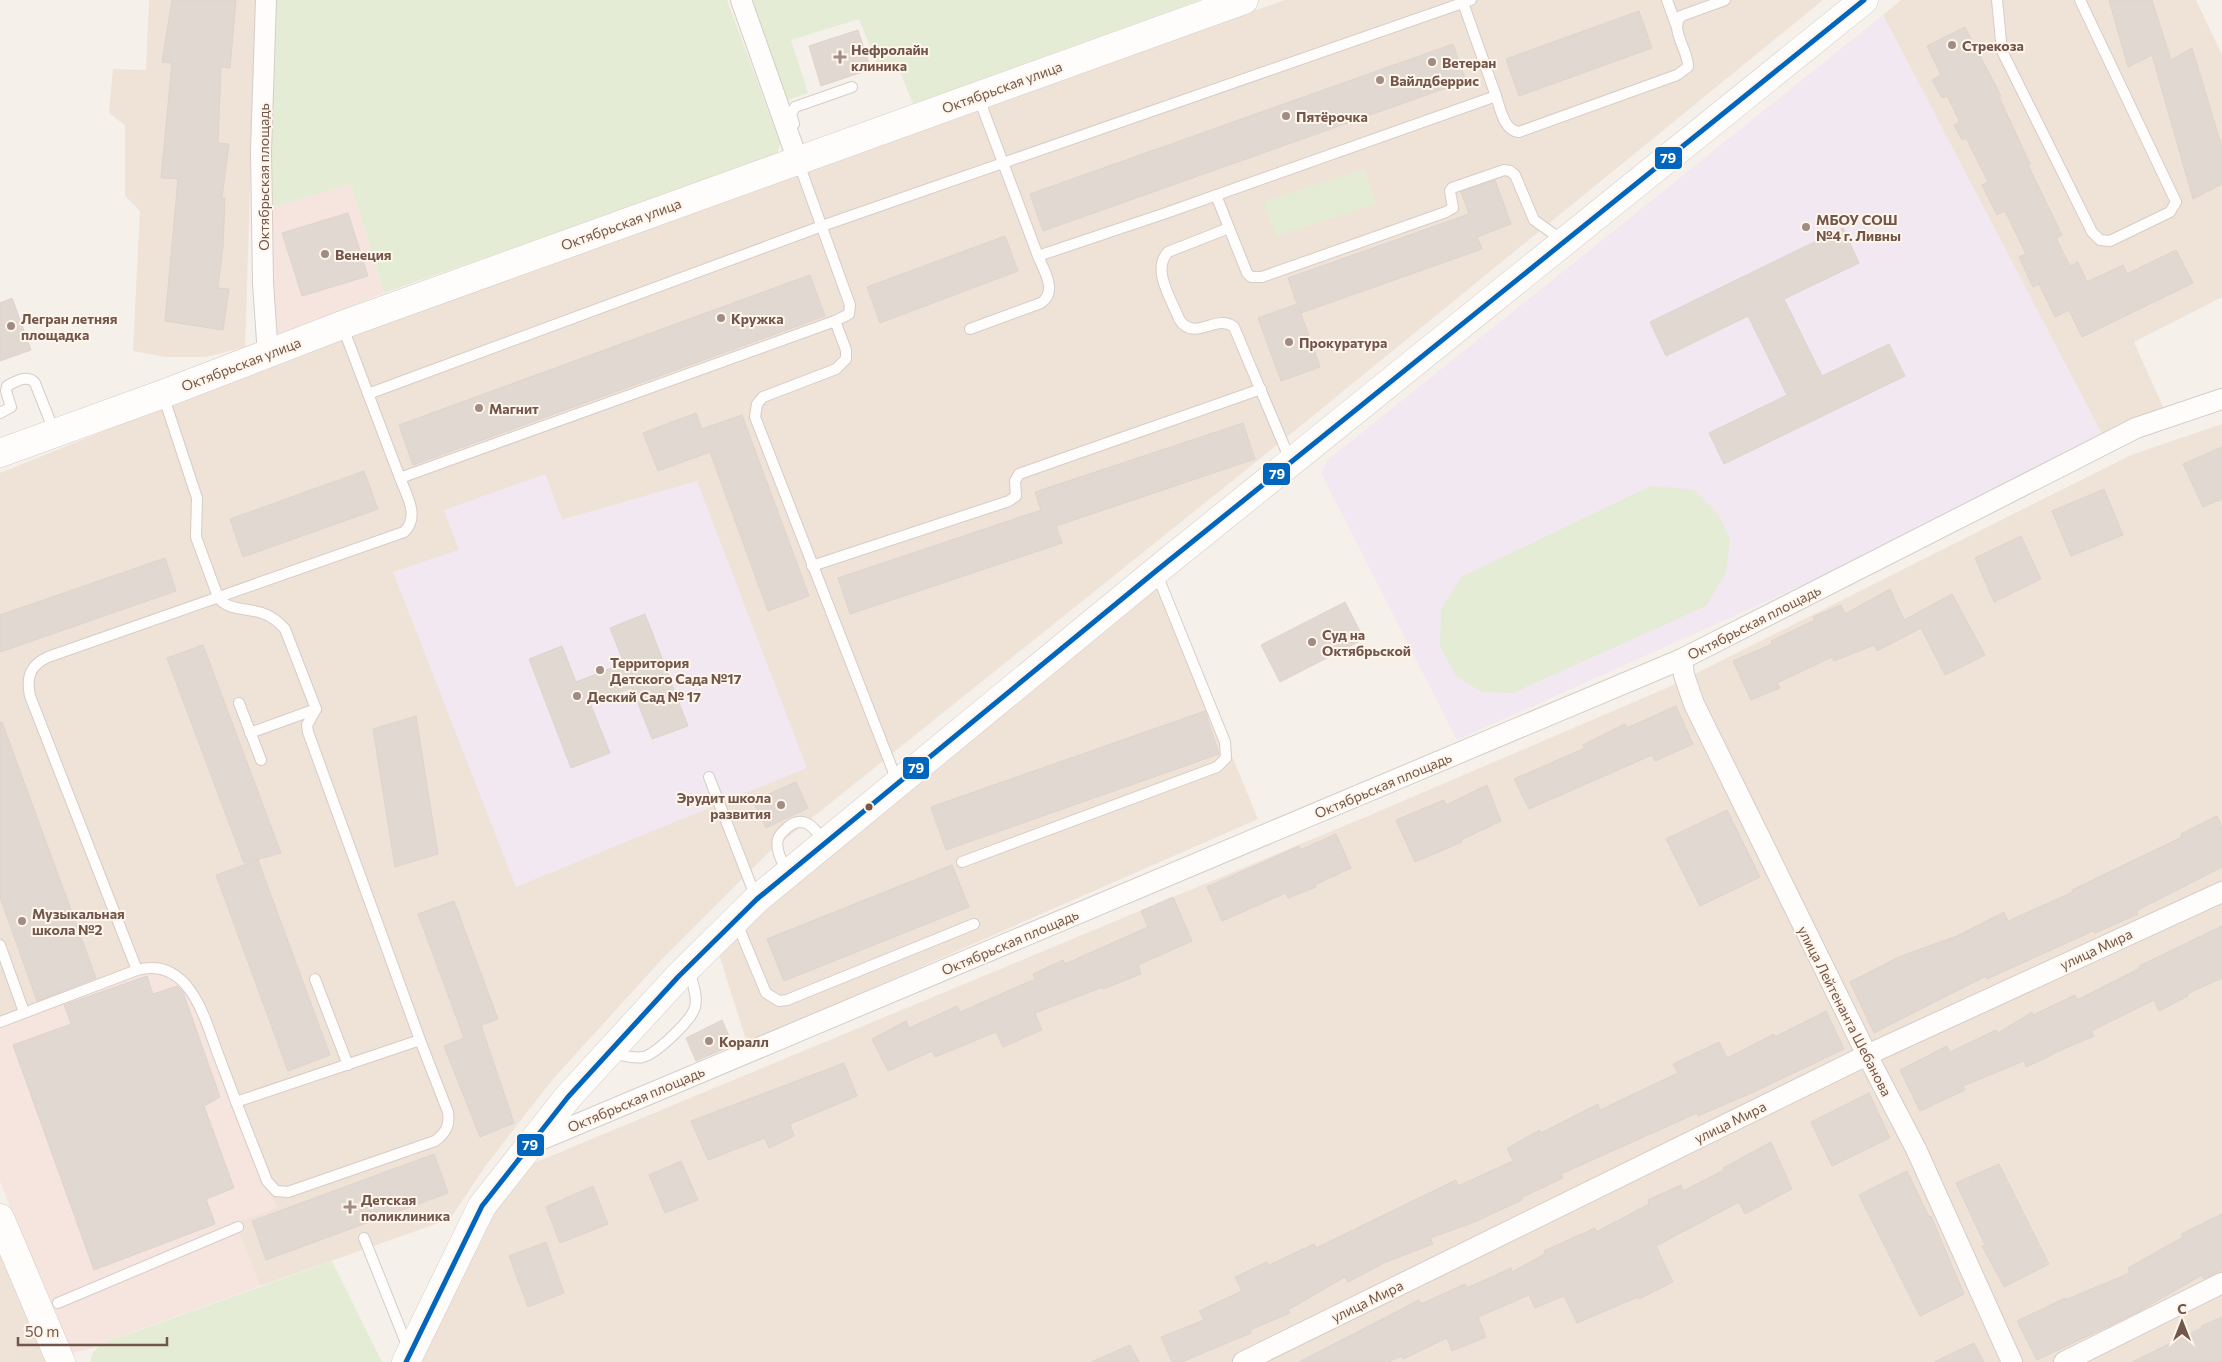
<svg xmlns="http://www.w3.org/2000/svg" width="2222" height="1362" font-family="Commissioner,sans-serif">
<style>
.residential{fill:#efe2d7;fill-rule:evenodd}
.commercial{fill:#f6e4de}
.education{fill:#f1e8f1}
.green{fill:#e4ecd5}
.building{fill:#e2d8d2;stroke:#dfd3cc}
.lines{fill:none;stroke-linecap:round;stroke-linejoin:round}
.lane-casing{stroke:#d5cdc8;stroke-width:12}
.street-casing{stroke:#d5cdc8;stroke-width:22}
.secondary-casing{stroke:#d5ccc6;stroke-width:29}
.lane{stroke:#fefdfc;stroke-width:10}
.street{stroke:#fefdfc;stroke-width:20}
.secondary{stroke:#fefdfc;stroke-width:28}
.bus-1-casing{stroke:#fef5eb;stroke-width:9}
.bus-1{stroke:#0065bd;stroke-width:5}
.poi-dot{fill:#a18c83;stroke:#fef5eb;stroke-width:2}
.bus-dot{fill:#73564b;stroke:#fef5eb;stroke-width:2}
.labels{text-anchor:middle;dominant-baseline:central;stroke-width:4;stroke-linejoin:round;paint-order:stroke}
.poi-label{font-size:14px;font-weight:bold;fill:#73564b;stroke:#fef5eb;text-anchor:start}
.street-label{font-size:14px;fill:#73564b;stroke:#fef5eb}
.line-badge{stroke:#fef5eb;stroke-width:2}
.badge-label{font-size:14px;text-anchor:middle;font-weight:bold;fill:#fff}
</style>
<rect width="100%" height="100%" fill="#f6f0ea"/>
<!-- residential -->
<g class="residential">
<polygon points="149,0 256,0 245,347 206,357 166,357 133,351 140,211 125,196 125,125 109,113 113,69 146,70"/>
<path d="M1285,0H1823L1282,441L768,853L663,958L553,1079L486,1165L450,1219L260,1286L235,1223L276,1208L0,1022V473L345,334L801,168ZM545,474L562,520L697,481L393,572L459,550Z"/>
<polygon points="1901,0 2196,0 2222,55 2222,297 2134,342 2164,409 2104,438 1883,15"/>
<polygon points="2222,424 2222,1362 412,1362 489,1209 522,1168 1368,816 1669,687 2131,455"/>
<polygon points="1161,584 1258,819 747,1043 717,948"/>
<polygon points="0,1228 54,1362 0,1362"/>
</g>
<!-- commercial -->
<g class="commercial">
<polygon points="351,184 384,293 273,338 268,209"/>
<polygon points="153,968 185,983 277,1208 235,1223 260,1286 130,1333 96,1347 68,1354 0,1181 0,1022"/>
</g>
<!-- education -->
<g class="education">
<polygon points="1883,15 2104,438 1955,517 1457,740 1321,473 1328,460"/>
<polygon points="545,474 562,520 697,481 807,768 516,887 393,572 459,550 444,510"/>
</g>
<!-- green -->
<g class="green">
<polygon points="274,0 727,0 780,143 777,155 384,293 351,184 268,209"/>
<polygon points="751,0 1200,0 913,104 896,62 879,69 859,19 791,40 808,93 785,101"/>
<polygon points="1364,169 1376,204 1276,236 1264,202"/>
<polygon points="1651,486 1694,490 1718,514 1730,539 1726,572 1706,606 1513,693 1482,692 1457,677 1440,647 1441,609 1461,577"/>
<path d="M332,1261L382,1362H91C90,1349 102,1345 112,1340Z"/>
</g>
<!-- building -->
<g class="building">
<polygon points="172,0 236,0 230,68 221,67 218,143 229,144 222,198 225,198 223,246 218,288 229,289 223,330 165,321 178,179 161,178 172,63 162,62"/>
<polygon points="2109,0 2152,0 2171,60 2192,48 2222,147 2222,184 2193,199 2152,55 2128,67"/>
<polygon points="1639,11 1652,48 1519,96 1506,59"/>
<polygon points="1965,27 2001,96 1999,97 2030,164 2028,165 2062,235 2056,238 2070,266 2078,262 2087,282 2123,265 2127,274 2176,250 2193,283 2082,337 2069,310 2055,317 2039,284 2033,287 2019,257 2026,254 2005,211 1997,215 1982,185 1988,182 1966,138 1962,140 1954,125 1960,122 1947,96 1942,98 1932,80 1941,75 1927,46"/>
<polygon points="858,30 871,69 821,86 809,46"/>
<polygon points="1453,44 1466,81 1043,231 1030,194"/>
<polygon points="1495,180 1511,224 1477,237 1482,249 1301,313 1299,308 1320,367 1281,381 1258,318 1297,304 1288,278 1469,214 1461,192"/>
<polygon points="348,213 368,276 302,296 282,233"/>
<polygon points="1843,228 1859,263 1784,299 1822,376 1889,344 1905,376 1724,464 1709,433 1787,395 1748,316 1666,356 1650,322"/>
<polygon points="1005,236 1018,271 880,323 867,287"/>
<polygon points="810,275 825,316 413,465 399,425"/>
<polygon points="12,298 31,350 0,361 0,303"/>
<polygon points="696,413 702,429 742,415 809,596 768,611 710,452 658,471 643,433"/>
<polygon points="1243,423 1255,459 1056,526 1062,543 850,614 838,578 1041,510 1035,492"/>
<polygon points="2222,447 2222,499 2203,507 2183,464"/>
<polygon points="364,471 378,509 243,557 230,519"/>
<polygon points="2104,489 2123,535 2071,556 2052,511"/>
<polygon points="2021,536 2041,579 1994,602 1975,558"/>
<polygon points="165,558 176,591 0,652 0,615"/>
<polygon points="1890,589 1904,620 1952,594 1985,655 1945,675 1921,628 1877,651 1874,645 1834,661 1832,657 1777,683 1780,688 1751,700 1733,661 1772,644 1771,641 1815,620 1813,617 1841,605 1845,614"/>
<polygon points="1345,602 1364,639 1280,682 1261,645"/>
<polygon points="645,614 688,726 652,739 632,688 590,703 610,753 571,768 529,659 562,646 576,682 624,663 610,628"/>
<polygon points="203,645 281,853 244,863 167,658"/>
<polygon points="1676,706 1693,744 1655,761 1652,755 1529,809 1514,779 1585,748 1583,745 1625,724 1627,728"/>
<polygon points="1205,711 1219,754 946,850 931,807"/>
<polygon points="416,716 438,854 395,867 373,729"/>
<polygon points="0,722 2,722 96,978 37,1001 0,897"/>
<polygon points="796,782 808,808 766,828 753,801"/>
<polygon points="1487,785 1501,821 1461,840 1462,842 1415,862 1396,820 1444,800 1446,805"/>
<polygon points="1727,810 1760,877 1700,906 1666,839"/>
<polygon points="2217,816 2222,827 2222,867 2136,911 2138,914 2095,933 2093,931 1987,979 1986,976 1874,1033 1850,982 1901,956 1957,936 2004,912 2008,921 2073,892 2072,890 2182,837 2181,834"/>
<polygon points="1336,834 1351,868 1315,885 1316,887 1288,898 1286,893 1222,921 1207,887 1299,846 1300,850"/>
<polygon points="258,860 330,1055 288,1071 216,875"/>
<polygon points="952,865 969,907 784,981 767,939"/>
<polygon points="1173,897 1192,941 1138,965 1141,974 1103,989 1103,987 1035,1013 1042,1030 1003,1047 996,1032 935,1057 932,1051 888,1071 872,1039 906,1021 909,1028 957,1006 960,1012 1035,979 1033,974 1063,960 1065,964 1148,927 1141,911"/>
<polygon points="454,901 498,1019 481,1025 514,1123 480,1137 444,1046 464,1038 418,914"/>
<polygon points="2222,926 2222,978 2187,994 2188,996 2159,1011 2154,1000 2091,1031 2094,1036 2052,1054 2052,1055 2026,1067 2024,1061 1963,1086 1965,1090 1920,1111 1900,1070 1947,1046 1950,1052 1996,1030 1998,1033 2032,1012 2033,1015 2075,995 2077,1000 2140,968 2139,966"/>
<polygon points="147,976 153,994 177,986 183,992 220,1097 204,1106 234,1188 206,1199 215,1224 94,1270 13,1045 71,1024 64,1005"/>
<polygon points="1826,1011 1844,1049 1756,1091 1698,1116 1697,1113 1561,1174 1563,1178 1521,1198 1522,1200 1472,1223 1430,1238 1433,1244 1386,1262 1348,1282 1345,1277 1288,1310 1290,1313 1250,1330 1251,1333 1182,1362 1172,1362 1161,1337 1204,1320 1199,1311 1242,1291 1235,1277 1267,1262 1269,1265 1314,1244 1316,1248 1456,1180 1458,1186 1513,1161 1507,1148 1540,1130 1541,1133 1598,1104 1600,1110 1678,1073 1673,1064 1719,1042 1727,1058 1774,1034 1775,1037"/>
<polygon points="722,1020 733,1045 696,1061 686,1038"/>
<polygon points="844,1063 857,1096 790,1124 794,1136 769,1148 765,1138 708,1160 691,1121"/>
<polygon points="1869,1093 1890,1138 1832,1166 1811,1122"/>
<polygon points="1771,1142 1792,1189 1745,1214 1739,1202 1656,1246 1673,1282 1639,1299 1638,1297 1577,1323 1564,1296 1535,1308 1529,1295 1478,1317 1486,1337 1452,1351 1447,1338 1403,1359 1402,1356 1388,1362 1299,1362 1419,1300 1421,1304 1465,1284 1467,1288 1511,1268 1512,1272 1545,1254 1544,1251 1595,1228 1596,1232 1649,1204 1648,1200 1681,1185 1683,1191 1724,1170 1723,1168"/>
<polygon points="434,1154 448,1193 266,1260 252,1221"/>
<polygon points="681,1161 698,1200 665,1213 649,1175"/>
<polygon points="1999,1164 2049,1264 2004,1287 1982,1246 1985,1245 1956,1183"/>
<polygon points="1907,1171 1929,1217 1931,1216 1964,1294 1920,1316 1859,1195"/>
<polygon points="593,1186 608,1224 560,1243 546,1207"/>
<polygon points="2222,1214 2222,1270 2204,1279 2202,1275 2136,1313 2037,1360 2017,1321 2065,1298 2065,1300 2130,1273 2128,1268 2183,1237 2181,1234"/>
<polygon points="546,1242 564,1293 528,1307 509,1256"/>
<polygon points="2222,1317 2222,1362 2132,1362 2202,1328 2201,1326"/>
<polygon points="1974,1343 1984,1362 1934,1362"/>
<polygon points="1130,1345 1139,1362 1091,1362"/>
</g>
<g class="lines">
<!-- lane casing -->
<g class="lane-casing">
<g id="lane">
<polyline points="1462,0 1496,96"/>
<polyline points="1667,0 1676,25"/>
<polyline points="1997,0 2002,51 2092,232 2100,240 2110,241 2170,212 2176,202 2080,0"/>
<path d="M978,96L1038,256L1166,213L1496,96C1500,108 1504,131 1519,132L1677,75L1688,67C1689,51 1669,30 1681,16L1725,0"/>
<polyline points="794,124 791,114 795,107 852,87"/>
<polyline points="798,161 850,305 849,314 835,321 846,350 846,359 836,369 763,397 757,404 755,417 897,781"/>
<polyline points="1216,195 1229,228"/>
<polyline points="342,325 400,478"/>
<path d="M970,329L1041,303C1058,291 1044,271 1038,256"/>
<polyline points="368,394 822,226 1471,0"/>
<path d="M0,413L11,407L6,391L7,386C16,381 28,374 35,383L54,431"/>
<path d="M1291,462L1234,327C1216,313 1194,343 1179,319C1172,300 1151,270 1168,252L1229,228L1247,273L1251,277H1262L1446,212L1453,208L1450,191L1452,188L1504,170L1510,171L1515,175L1534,220L1562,240"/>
<polyline points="812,566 1009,501 1016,496 1015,481 1019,474 1261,389"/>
<polyline points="239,703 261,760"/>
<polyline points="250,733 316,709"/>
<polyline points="709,777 756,898"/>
<polyline points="962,862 1217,767 1226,758 1225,742 1156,572"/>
<path d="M787,873C783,863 775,850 778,839C779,834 784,831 788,827C804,814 815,828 824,842"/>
<polyline points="736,921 766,993 779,1001 787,1000 974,924"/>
<polyline points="0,945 24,1012"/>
<path d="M137,970L30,696C26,677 30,665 48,657L404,532C420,517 407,496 400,478L835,321"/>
<polyline points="315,979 348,1065"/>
<path d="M0,1022L137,970C185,957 202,1009 214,1043C221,1063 229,1082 236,1102L420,1040L308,732L307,725L316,709L285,629C278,622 272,616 262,613C248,608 227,611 218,597L196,537L197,498L163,395"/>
<path d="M612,1053C622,1055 633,1059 643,1057C656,1054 692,1020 695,1007C698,996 692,981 689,970"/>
<path d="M236,1102L267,1181L276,1191L288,1192L435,1141C446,1133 450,1125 448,1112L420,1040"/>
<polyline points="364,1238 408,1348"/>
<polyline points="58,1303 238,1227"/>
</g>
</g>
<!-- street casing -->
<g class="street-casing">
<g id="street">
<polyline points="266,0 261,151 263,283 268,355"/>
<polyline points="741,0 798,161"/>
<polyline points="1682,659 1684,675 1694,704 1867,1055 1916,1149 2012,1362"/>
<polyline points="533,1143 1682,659 2136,428 2222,399"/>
<polyline points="1243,1362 1867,1055 2222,892"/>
<polyline points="2064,1362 2222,1283"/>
</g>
</g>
<!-- secondary casing -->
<g class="secondary-casing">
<g id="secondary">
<polyline points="0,453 163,394 342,325 1244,0"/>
<polyline points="0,1218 61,1362"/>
<polyline points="406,1362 482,1206 568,1097 678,977 757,899 1156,571 1864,0"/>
</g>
</g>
<!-- lane -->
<use href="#lane" class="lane"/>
<!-- street -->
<use href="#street" class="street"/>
<!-- secondary -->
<use href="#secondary" class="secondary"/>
<!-- bus-1 casing -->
<g class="bus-1-casing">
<polyline id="bus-1" points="406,1362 482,1206 568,1097 678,977 757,899 1156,571 1864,0"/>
</g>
<!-- bus-1 -->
<use href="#bus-1" class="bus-1"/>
</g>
<!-- markers -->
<g class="poi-dot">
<circle cx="1952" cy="45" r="5"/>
<path d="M837.5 49.5h5v5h5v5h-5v5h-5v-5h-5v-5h5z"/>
<circle cx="1432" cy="62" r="5"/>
<circle cx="1380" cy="80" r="5"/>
<circle cx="1286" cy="116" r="5"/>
<circle cx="1806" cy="227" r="5"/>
<circle cx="325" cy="254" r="5"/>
<circle cx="721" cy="318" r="5"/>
<circle cx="11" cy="326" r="5"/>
<circle cx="1289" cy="342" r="5"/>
<circle cx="479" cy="408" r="5"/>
<circle cx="1312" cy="642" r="5"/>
<circle cx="600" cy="670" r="5"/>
<circle cx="577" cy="696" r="5"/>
<circle cx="781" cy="805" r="5"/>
<circle cx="22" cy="921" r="5"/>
<circle cx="709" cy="1041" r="5"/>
<path d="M347.5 1199.5h5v5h5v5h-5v5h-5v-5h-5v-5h5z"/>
</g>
<circle class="bus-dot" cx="869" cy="807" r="4.5"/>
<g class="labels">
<!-- poi labels -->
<g class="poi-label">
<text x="1962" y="45">Стрекоза</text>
<text x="851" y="49">Нефролайн<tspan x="851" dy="16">клиника</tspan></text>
<text x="1442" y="62">Ветеран</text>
<text x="1390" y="80">Вайлдберрис</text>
<text x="1296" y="116">Пятёрочка</text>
<text x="1816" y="219">МБОУ СОШ<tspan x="1816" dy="16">№4 г. Ливны</tspan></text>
<text x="335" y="254">Венеция</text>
<text x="21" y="318">Легран летняя<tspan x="21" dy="16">площадка</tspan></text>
<text x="731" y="318">Кружка</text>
<text x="1299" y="342">Прокуратура</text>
<text x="489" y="408">Магнит</text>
<text x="1322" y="634">Суд на<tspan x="1322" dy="16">Октябрьской</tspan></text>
<text x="610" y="662">Территория<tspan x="610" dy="16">Детского Сада №17</tspan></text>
<text x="587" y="696">Деский Сад № 17</text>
<text x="771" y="797" text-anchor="end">Эрудит школа<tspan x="771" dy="16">развития</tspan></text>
<text x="32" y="913">Музыкальная<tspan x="32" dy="16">школа №2</tspan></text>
<text x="719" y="1041">Коралл</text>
<text x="361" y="1199">Детская<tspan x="361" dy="16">поликлиника</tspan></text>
</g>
<!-- street labels -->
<g class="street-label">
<text transform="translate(1002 87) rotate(-20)">Октябрьская улица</text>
<text transform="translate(263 177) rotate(-90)">Октябрьская площадь</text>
<text transform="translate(621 224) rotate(-20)">Октябрьская улица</text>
<text transform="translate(241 364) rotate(-21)">Октябрьская улица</text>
<text transform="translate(1754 622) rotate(-27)">Октябрьская площадь</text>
<text transform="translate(1383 785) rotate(-23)">Октябрьская площадь</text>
<text transform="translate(1010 942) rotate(-23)">Октябрьская площадь</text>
<text transform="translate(2096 949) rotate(-25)">улица Мира</text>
<text transform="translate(1845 1011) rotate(63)">улица Лейтенанта Шебанова</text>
<text transform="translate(636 1099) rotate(-23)">Октябрьская площадь</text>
<text transform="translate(1730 1122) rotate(-26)">улица Мира</text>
<text transform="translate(1367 1301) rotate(-26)">улица Мира</text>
</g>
</g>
<g class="line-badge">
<rect x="1654" y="146" width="29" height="24" rx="5" fill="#0065bd"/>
<rect x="1262" y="462" width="29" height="24" rx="5" fill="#0065bd"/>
<rect x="902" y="756" width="28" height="24" rx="5" fill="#0065bd"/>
<rect x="516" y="1133" width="29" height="24" rx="5" fill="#0065bd"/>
</g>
<g class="badge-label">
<text x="1668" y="163">79</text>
<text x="1277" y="479">79</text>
<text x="916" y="773">79</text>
<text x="530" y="1150">79</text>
</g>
<!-- north arrow -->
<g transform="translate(2182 1322)" stroke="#fef5eb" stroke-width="4" paint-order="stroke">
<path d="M0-4L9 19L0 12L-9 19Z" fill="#73564b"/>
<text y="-8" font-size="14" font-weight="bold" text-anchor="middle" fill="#73564b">С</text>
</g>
<!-- scale -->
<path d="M18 1337v8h149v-8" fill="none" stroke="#73564b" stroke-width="2.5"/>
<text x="25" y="1337" font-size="15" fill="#73564b" stroke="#fef5eb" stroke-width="4" paint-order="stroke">50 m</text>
</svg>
